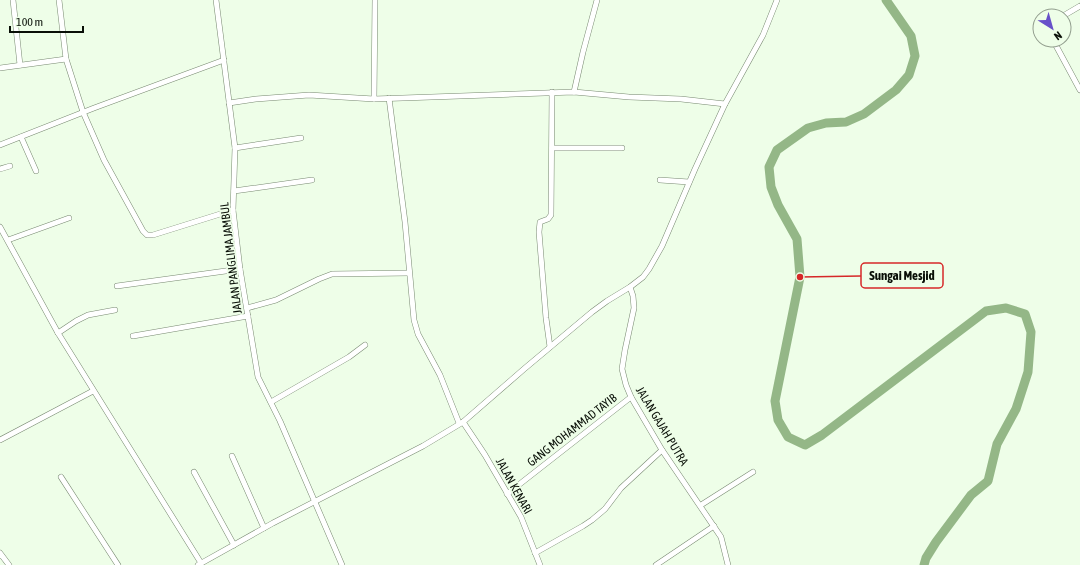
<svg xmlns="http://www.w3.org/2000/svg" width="1080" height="565" font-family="'Asap Condensed',sans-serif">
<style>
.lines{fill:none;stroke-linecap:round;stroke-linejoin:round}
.river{stroke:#94b787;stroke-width:9}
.minor-casing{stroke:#788971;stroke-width:6}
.minor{stroke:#fff;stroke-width:5}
.labels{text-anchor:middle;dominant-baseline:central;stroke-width:3.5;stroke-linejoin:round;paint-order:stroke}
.street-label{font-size:12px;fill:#090f07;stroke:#eefee8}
.leader{fill:none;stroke:#d62828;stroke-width:1.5}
.callout-dot{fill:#d62828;stroke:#eefee8;stroke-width:1.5}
.callout{fill:#eefee8;stroke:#d62828;stroke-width:1.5}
.callout-label{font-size:13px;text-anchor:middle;font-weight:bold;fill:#090f07}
</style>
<rect width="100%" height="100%" fill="#eefee8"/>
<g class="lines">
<!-- river -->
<polyline class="river" points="886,0 911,36 915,56 909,75 896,90 864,114 846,122 826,123 808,128 777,150 769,167 771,187 778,205 797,239 800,277 775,401 778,420 788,437 805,445 822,435 986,311 1006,308 1025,314 1031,332 1028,372 1016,409 997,444 988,481 971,495 936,542 926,558 924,565"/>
<!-- minor casing -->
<g class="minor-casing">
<g id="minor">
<polyline points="13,0 20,65"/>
<polyline points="59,0 66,59 83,112 104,160 143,231 147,235 153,235 233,210"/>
<polyline points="216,0 235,148 233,210 240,269 258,377 280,421 342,565"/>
<polyline points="1063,16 1080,6"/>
<polyline points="1053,40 1080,90"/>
<polyline points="0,68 66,59"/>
<polyline points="574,92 583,52 597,0"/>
<polyline points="389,98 405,222 414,320 418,334 440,375 459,423"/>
<polyline points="374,99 375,0"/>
<polyline points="229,103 256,99 309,95 374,99 574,92 629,97 681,99 725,104"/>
<polyline points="21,137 36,171"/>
<polyline points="0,145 94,108 224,60"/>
<polyline points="235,148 301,138"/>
<polyline points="552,148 622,148"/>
<polyline points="0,169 10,166"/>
<polyline points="660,180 689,182"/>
<polyline points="234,191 312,180"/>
<polyline points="0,227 58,333 201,563"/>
<polyline points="8,240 69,218"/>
<polyline points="117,286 240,269"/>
<polyline points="630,287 633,296 634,308 625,350 622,369 626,385 631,397 662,450 721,537 728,565"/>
<polyline points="247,308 276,300 319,279 332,274 409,273"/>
<polyline points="58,333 76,321 88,315 115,310"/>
<polyline points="133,336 248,316"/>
<polyline points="550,347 546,318 539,232 540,222 548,219 551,215 552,92"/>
<polyline points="271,402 349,357 365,345"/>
<polyline points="463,422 485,455 521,517 540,565"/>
<polyline points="0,440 93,391"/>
<polyline points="232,456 264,528"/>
<polyline points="194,472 234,545"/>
<polyline points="61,477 118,565"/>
<polyline points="507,494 631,397"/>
<polyline points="701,505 753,472"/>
<polyline points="0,553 9,565"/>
<polyline points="535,553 583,526 592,520 605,509 621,488 662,450"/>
<polyline points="198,565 273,523 423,446 463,422 524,369 592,312 607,301 630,287 643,277 649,269 662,246 695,169 725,104 763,35 777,0"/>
<polyline points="656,565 714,526"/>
</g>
</g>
<!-- minor -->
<use href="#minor" class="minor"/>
</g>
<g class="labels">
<!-- street labels -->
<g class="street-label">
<text transform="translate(231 258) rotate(-97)">JALAN PANGLIMA JAMBUL</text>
<text transform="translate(662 426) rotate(59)">JALAN GAJAH PUTRA</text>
<text transform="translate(572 430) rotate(-38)">GANG MOHAMMAD TAYIB</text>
<text transform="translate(514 486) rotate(61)">JALAN KENARI</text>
</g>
</g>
<!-- callouts -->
<path class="leader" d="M800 277L861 276"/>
<circle class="callout-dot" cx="800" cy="277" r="4"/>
<rect class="callout" x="861" y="263" width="82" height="25" rx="4"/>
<g class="callout-label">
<text x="902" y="280">Sungai Mesjid</text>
</g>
<!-- north arrow -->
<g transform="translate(1052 28) rotate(143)"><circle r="19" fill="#eefee8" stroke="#929e8e"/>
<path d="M0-3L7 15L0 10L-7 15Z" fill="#6750c9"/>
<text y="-6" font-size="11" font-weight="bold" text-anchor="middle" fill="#090f07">N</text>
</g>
<!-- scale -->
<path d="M10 26v6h73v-6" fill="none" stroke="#090f07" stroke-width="2"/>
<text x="16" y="26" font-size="12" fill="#090f07" stroke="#eefee8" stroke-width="3" paint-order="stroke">100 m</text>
</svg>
